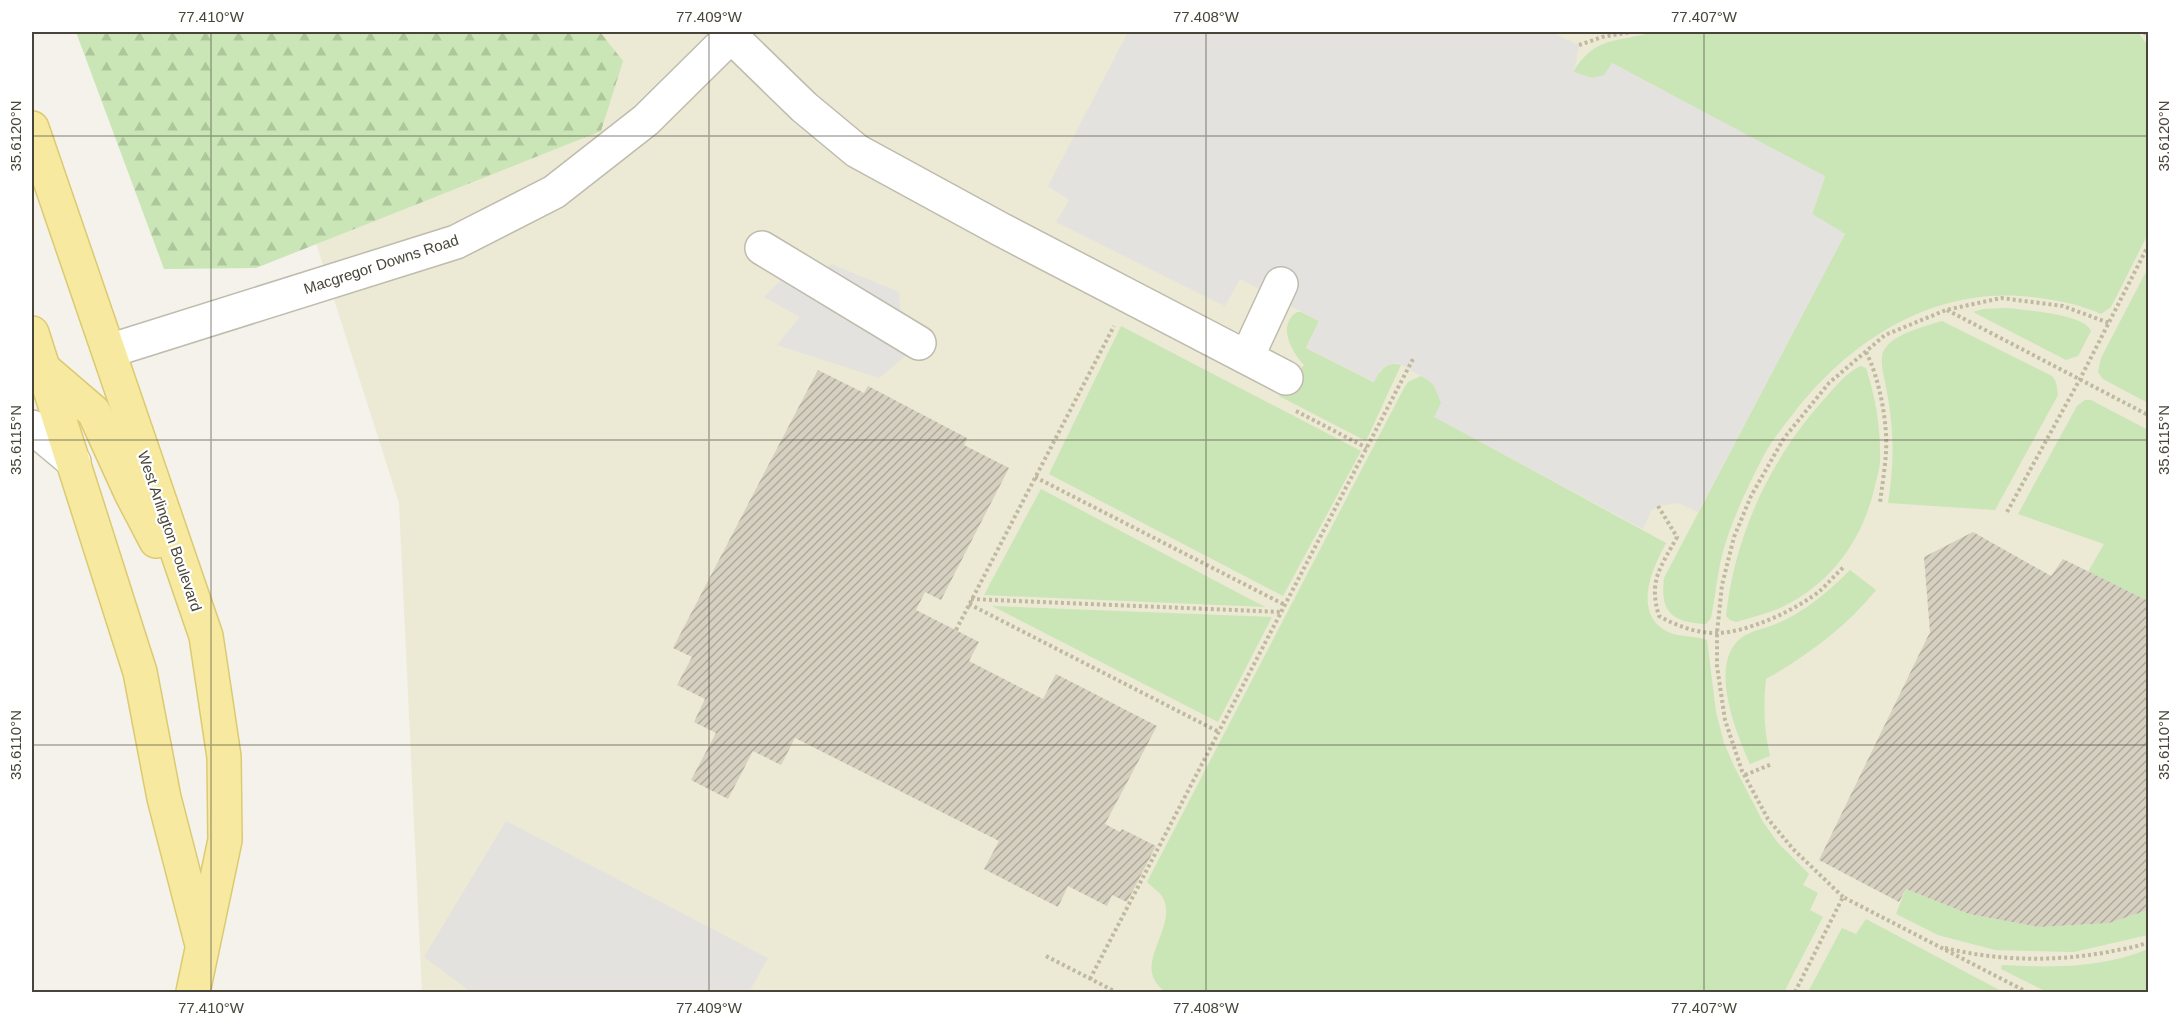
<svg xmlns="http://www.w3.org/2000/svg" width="2180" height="1024" font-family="Helvetica,sans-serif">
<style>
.education{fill:#ece9d5}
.green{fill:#cae5b6}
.forest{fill:url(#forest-firs)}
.parking{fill:#e3e2de}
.building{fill:url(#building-hatch)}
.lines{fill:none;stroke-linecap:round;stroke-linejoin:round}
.minor-casing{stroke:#bfbbad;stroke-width:36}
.major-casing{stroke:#dcca71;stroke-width:36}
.path{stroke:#c0b9a0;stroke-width:4;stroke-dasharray:3 3;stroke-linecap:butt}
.minor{stroke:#fff;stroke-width:33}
.major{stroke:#f7eaa0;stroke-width:33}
.ticks{fill:none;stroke:#484439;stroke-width:1.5;stroke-opacity:0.45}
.labels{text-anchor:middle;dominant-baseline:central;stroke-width:4.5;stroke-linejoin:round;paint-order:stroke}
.street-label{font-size:15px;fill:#484439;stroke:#fff}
.neatline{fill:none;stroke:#484439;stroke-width:2}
.ticks-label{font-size:15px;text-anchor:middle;fill:#484439}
</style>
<defs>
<pattern id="forest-firs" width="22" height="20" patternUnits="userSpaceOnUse" patternTransform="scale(1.5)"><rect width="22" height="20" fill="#cae5b6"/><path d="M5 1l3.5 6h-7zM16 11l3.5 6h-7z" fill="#afc69d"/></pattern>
<pattern id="building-hatch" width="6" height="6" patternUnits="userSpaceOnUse" patternTransform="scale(1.5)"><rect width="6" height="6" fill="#d5d0c0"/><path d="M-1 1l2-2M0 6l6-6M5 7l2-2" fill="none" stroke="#afaa9d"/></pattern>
</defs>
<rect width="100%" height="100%" fill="#f4f2ea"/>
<!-- education -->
<polygon class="education" points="387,32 2148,32 2148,992 422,992 399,503 294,174"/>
<!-- green -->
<g class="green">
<path d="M1654,32H2138L2148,46V234L2111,307L2101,314C2082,305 2061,301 2040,298C1940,283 1853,336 1793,414C1783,427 1772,440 1764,455C1748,486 1731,521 1722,555C1717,576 1715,598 1711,618L1706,624C1672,622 1660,613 1664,578L1845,234L1812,214L1825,177L1612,63L1605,75L1592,78L1573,72C1596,35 1616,43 1654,32Z"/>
<polygon points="2148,268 2148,403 2103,379 2098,372 2101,358"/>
<path d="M2007,308C2024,310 2085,314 2091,331L2078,356L2066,360L1973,312L1983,309Z"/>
<path d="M1297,312H1301L1319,321L1306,348L1373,382C1380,371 1387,360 1401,365L1366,441L1279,396L1304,365C1291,351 1277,325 1297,312Z"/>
<path d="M1942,321L2052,376L2056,382L2058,395L1995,510L1888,503C1895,459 1894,425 1885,382C1883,371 1878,355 1887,346C1896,334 1928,325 1942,321Z"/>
<polygon points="1121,326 1361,451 1283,596 1049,474"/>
<path d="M1861,366L1866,368C1876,399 1881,430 1880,463C1879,470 1877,478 1875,485C1864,537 1833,582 1784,606C1770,613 1752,617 1736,622L1730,620L1726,616C1735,534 1771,457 1827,396C1836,386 1848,371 1861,366Z"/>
<path d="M1421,376C1431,381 1442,390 1441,403C1440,407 1436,414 1435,417L1666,543C1653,567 1632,612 1666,631C1679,638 1694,635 1707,640L1716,712L1724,743L1734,766L1763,822L1778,843L1809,874L1803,885L1818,893L1810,910L1823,917L1784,992H1166C1128,967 1179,928 1163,898C1160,892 1152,887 1147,882L1404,388L1408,382Z"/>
<polygon points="2085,400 2091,400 2148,430 2148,601 2088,572 2104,544 2018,514 2077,406"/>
<polygon points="1041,489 1265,607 984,595"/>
<path d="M1850,570L1876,590C1845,628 1808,655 1766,679C1763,705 1764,731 1770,756L1750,764C1736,733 1708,664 1741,638C1752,630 1764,629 1776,624C1805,612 1828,592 1850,570Z"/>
<polygon points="992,606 1272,617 1218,722"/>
<polygon points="1906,889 1969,914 2039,927 2109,923 2148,910 2148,935 2074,952 1995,950 1938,935 1896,914"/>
<polygon points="1866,919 2003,992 1808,992 1842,928 1856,934"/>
<path d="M2148,949V992H2047L2001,969L2002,965C2051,968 2103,968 2148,949Z"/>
</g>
<!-- forest -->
<polygon class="forest" points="76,32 600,32 623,61 601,131 256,268 164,269"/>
<!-- parking -->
<g class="parking">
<polygon points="1128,32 1558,32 1557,35 1579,45 1574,72 1592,78 1604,75 1612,63 1825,176 1812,214 1845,234 1698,512 1678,503 1658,506 1651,511 1643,529 1434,417 1441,403 1433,383 1402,365 1397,363 1385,366 1380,370 1374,382 1306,348 1319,321 1240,279 1225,306 1056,222 1069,200 1048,186"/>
<polygon points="831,264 899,292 901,322 907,355 879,378 777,345 800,317 764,297 786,275 811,285"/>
<polygon points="506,821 768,958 749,992 471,992 424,957"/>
</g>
<!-- building -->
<g class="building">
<polygon points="818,370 864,393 868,386 967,438 964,445 1009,468 941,600 925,592 916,610 979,642 969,661 1043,699 1056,674 1157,726 1105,824 1120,832 1122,829 1156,846 1127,902 1112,895 1107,906 1068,886 1058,907 984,869 999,841 795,738 781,765 753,751 728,799 691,780 716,733 694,722 705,699 677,685 692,657 673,648"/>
<polygon points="1973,532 2051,576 2063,559 2148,601 2148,910 2109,923 2039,927 1969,914 1906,889 1899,902 1819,860 1930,632 1924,557"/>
</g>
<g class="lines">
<!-- minor casing -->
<g class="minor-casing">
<g id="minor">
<polyline points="731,36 804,107 857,151 1000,229 1286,378"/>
<polyline points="762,248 919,343"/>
<polyline points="109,351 456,242 554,192 646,120 735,32"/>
<polyline points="1247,357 1281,284"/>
<polyline points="32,427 74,462"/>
</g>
</g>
<!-- major casing -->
<g class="major-casing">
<g id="major">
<polyline points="32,128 206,636 224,757 225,840 193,992"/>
<polyline points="32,333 140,672 164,798 201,941"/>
<polyline points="45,370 94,412 131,493 156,541"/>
</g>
</g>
<!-- path -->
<g class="path">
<polyline points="2144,32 2148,37"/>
<polyline points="1579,45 1602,37 1631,32"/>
<polyline points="1947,310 2148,415"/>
<path d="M1866,352C1879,377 1888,423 1886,452C1885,469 1882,486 1880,503"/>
<polyline points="1296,411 1367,448"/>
<polyline points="1035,477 1285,605"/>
<path d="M1658,506L1677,537C1661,567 1648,580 1659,616C1677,626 1696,633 1716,633C1747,633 1799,609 1822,589C1830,581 1837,573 1845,566"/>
<polyline points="2007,512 2080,379 2148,246"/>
<polyline points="971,599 1282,612"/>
<polyline points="969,604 1219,732"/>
<polyline points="956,630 1114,326"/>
<polyline points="1745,775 1772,764"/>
<polyline points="1843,897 1793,849 1768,819 1742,771 1725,720 1717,666 1717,633 1722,585 1734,537 1751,496 1784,438 1829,383 1885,335 1946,310 2001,298 2063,306 2109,323"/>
<path d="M1945,948C1999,961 2053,962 2108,952C2121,949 2135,948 2148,942"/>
<polyline points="1046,956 1116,992"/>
<polyline points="1090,979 1414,357"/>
<polyline points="1795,992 1843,897 2027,992"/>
</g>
<!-- minor -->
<use href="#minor" class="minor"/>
<!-- major -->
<use href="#major" class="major"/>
</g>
<!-- ticks -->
<path class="ticks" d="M211,32V992M709,32V992M1206,32V992M1704,32V992M32,136H2148M32,440H2148M32,745H2148"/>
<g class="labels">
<!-- street labels -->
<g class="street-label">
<text transform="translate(381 264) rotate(-18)">Macgregor Downs Road</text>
<text transform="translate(170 531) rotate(71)">West Arlington Boulevard</text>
</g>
</g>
<!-- border -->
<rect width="2180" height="1024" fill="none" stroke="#ffffff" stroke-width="66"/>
<rect x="33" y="33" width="2114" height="958" class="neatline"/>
<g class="ticks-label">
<text x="211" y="22">77.410°W</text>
<text x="709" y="22">77.409°W</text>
<text x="1206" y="22">77.408°W</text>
<text x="1704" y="22">77.407°W</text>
<text transform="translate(16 136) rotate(-90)" y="5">35.6120°N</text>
<text transform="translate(2164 136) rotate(-90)" y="5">35.6120°N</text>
<text transform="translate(16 440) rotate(-90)" y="5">35.6115°N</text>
<text transform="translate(2164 440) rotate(-90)" y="5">35.6115°N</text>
<text transform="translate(16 745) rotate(-90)" y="5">35.6110°N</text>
<text transform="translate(2164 745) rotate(-90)" y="5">35.6110°N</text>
<text x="211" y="1013">77.410°W</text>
<text x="709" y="1013">77.409°W</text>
<text x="1206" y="1013">77.408°W</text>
<text x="1704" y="1013">77.407°W</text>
</g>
</svg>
